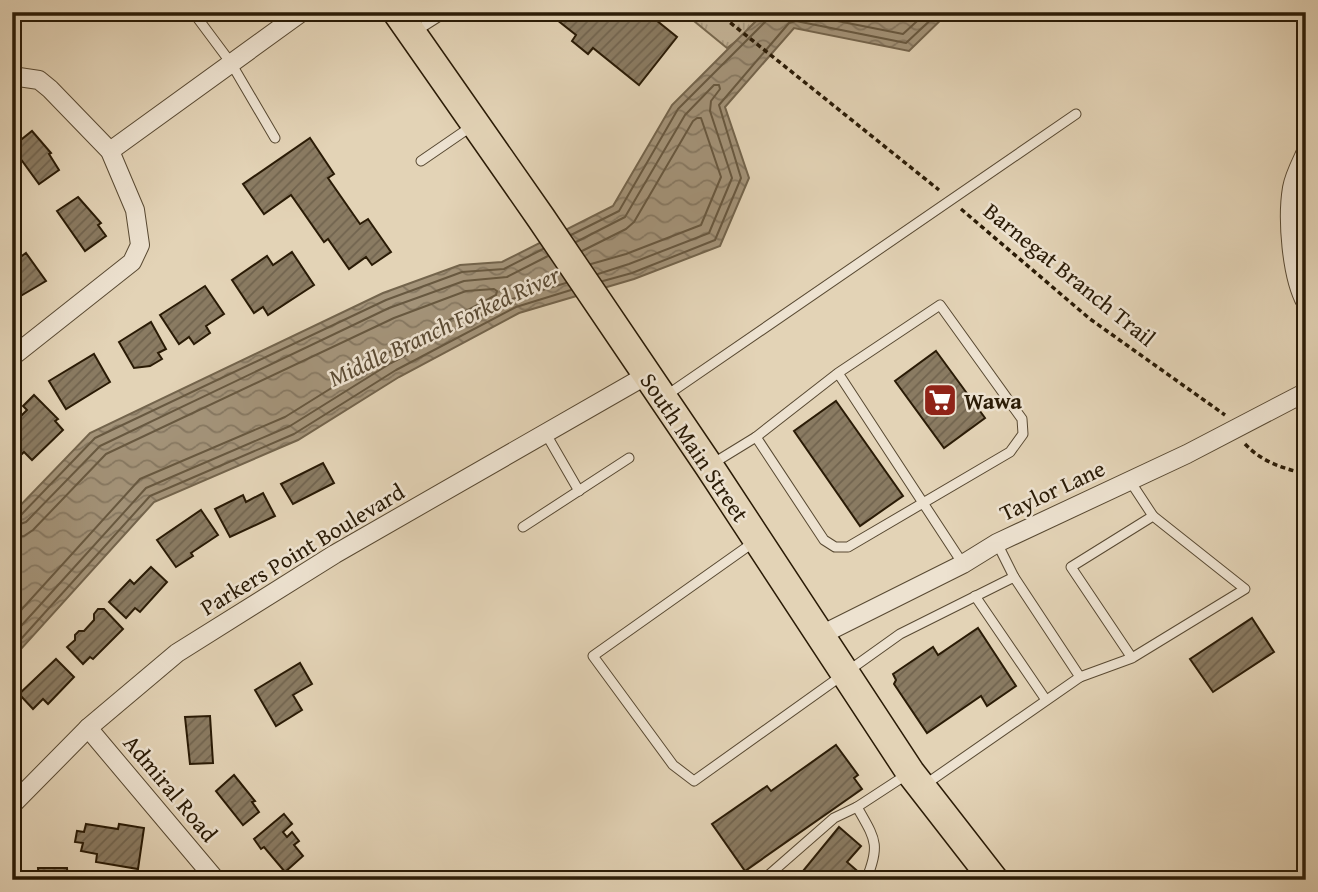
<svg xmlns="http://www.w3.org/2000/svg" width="1318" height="892" font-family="'Gentium Book Plus',serif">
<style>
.grass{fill:url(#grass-tufts);stroke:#77684f;stroke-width:2}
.water{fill:url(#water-waves);stroke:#73644c;stroke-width:2}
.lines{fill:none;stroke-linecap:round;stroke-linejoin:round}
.shore{stroke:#675840;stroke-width:2}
.building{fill:url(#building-hatch);stroke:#2a1b06;stroke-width:2}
.service-casing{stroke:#584932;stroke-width:11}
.minor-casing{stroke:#584932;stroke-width:20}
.trunk-casing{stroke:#2a1b06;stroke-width:31}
.path{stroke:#2a1b06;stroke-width:3.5;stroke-dasharray:5 3.5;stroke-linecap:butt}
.service{stroke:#ede2d0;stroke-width:9}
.minor{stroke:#ede2d0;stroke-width:18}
.trunk{stroke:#e3d3b6;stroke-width:28}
.labels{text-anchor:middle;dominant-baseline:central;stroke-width:5;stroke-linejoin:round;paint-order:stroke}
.street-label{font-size:23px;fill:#2a1b06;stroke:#ede2d0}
.poi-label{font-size:23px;font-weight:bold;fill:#2a1b06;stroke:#ede2d0;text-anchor:start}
.water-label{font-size:24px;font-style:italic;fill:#5b4b34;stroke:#ede2d0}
</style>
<defs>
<pattern id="grass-tufts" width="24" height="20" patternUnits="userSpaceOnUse" patternTransform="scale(1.75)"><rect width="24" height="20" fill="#c4b498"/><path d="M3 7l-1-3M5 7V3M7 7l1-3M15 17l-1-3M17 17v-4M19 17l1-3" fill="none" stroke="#a99a82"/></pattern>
<pattern id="water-waves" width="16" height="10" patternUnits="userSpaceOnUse" patternTransform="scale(1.75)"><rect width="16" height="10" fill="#a4947a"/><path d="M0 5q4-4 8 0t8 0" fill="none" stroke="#867862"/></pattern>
<pattern id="building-hatch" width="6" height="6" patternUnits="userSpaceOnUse" patternTransform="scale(1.75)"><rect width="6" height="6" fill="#8a7b62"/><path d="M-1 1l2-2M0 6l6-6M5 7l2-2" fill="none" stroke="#71644f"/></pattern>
</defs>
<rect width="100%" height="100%" fill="#e3d3b6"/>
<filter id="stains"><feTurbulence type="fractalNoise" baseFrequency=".00286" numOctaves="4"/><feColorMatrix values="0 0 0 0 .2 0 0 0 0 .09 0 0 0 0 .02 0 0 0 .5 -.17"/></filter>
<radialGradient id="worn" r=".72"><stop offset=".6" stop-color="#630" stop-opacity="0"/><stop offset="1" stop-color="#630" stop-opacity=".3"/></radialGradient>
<!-- grass -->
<polygon class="grass" points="683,12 776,12 727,48"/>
<!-- water -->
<polygon class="water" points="765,12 949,12 909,51 794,28 725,107 749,178 720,246 634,279 519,313 399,377 298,440 154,502 12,659 12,514 90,433 383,293 460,265 502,262 613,206 672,105"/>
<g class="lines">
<!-- shore -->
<g class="shore">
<polyline points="778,12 781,17 797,13 903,34 927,12"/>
<polyline points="571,235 619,211 678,109 767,20 769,12"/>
<polyline points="576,242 625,217 685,115 714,85 719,85 720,89 711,101 710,111 732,178 709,233 629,264 598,274"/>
<polyline points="582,251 626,229 634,222 693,121 697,118 701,118 721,177 701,225 626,254 591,264"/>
<polyline points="603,281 632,273 715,240 741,178 719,105 789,23 796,21 906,43 939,12"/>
<polyline points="12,518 20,516 95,438 386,300 462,272 504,269 543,249"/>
<polyline points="12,527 26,522 100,446 389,308 464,281 507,277 548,256"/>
<polyline points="12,538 24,536 33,530 106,454 394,318 466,291 494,289 497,291 496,295 386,354 285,417 140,479 12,620"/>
<polyline points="12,636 146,488 290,426 391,363 512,299 566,283"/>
<polyline points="12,649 150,496 294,434 396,370 516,307 571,290"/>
</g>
</g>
<!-- building -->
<g class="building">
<polygon points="547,12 646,12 677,37 639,85 593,48 588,54 572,41 576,35"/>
<polygon points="32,131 51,153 49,154 59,170 39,184 12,147"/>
<polygon points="310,138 334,174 328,178 360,224 368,219 391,252 372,265 366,257 349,269 328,239 324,242 291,195 264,214 243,184"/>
<polygon points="78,197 101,223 98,225 106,236 85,251 57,211"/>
<polygon points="292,252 314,285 268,315 263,307 254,313 232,280 267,256 273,265"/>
<polygon points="26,253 46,281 12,301 12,263"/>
<polygon points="205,286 224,314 206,326 210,333 194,344 189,337 179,344 160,315"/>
<polygon points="151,322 166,349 158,353 162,359 150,366 134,368 119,342"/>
<polygon points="936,351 985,418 944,448 895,381"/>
<polygon points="94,354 110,382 66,409 49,381"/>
<polygon points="34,395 58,419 55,421 63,430 32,460 24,452 21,455 12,447 12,425 27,410 23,406"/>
<polygon points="836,401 903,496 860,526 794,431"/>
<polygon points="323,463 334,483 293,504 281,484"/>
<polygon points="263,493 275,516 230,537 215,509 243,495 246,502"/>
<polygon points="201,510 218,535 191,553 193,556 176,567 157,540"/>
<polygon points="151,567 167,582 140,612 135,608 126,618 109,602 130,580 134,584"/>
<polygon points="98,609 104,609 123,629 93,659 90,657 83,664 67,647 75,640 75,635 79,631 84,631 94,620 94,614"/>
<polygon points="1252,618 1274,652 1213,692 1190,659"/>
<polygon points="978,628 1016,686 987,706 981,696 927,733 894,684 896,680 893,674 933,647 938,655"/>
<polygon points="56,659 74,677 48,704 43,699 33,709 19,694"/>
<polygon points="300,663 312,684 293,695 302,710 276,726 255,690"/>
<polygon points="210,716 213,763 190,764 185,717"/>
<polygon points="836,745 858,775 854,778 862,789 745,871 712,824 767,786 771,791"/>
<polygon points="234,775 255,801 252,802 259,812 243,825 216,791"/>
<polygon points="284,814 292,824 283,832 287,837 292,832 299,841 294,845 303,856 285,872 264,847 261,849 254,839"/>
<polygon points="86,824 118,829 119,824 144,828 138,869 96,862 97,854 81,851 83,843 75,842 77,831 84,832"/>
<polygon points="839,827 861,846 847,862 862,875 859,880 790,880 796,873 799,876"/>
<polygon points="38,868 67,868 68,880 39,880"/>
</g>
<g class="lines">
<!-- service casing -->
<g class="service-casing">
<g id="service">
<polyline points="193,12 231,63 275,138"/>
<polyline points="416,31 446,12"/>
<polyline points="421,161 472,126"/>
<polyline points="838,373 756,437 824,540 835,547 848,547 1010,452 1023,434 1022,419 940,305 838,373 963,564"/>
<polyline points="667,395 1076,114"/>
<polyline points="546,434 579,491"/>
<polyline points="712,464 756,437"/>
<polyline points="1130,481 1153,516"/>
<polyline points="523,527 629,458"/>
<polyline points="754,542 593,656 673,765 694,781 900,634 1014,577 1080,677 923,786"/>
<polyline points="997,543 1014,577"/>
<polyline points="975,596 1046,700"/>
<polyline points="1080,677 1132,658 1071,567 1153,516 1245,589 1132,658"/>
<path d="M857,807C875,839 881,844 866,880"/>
<polyline points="763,880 834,818 857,807 906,775"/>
</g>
</g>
<!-- minor casing -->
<g class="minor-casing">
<g id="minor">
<polyline points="12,76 39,80 50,89 110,151 135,210 140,245 132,262 12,357"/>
<polyline points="110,151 302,12"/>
<path d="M1306,152C1301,163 1294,176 1292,188C1287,218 1291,276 1306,303"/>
<polyline points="821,635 963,564 997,543 1187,454 1306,392"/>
<polyline points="88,728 216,880"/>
<polyline points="12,805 88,728 177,653 335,554 647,375"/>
</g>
</g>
<!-- trunk casing -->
<g class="trunk-casing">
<polyline id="trunk" points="397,12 541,218 709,466 910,772 994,880"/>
</g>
<!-- path -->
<g class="path">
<polyline points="717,12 939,190"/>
<polyline points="961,209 1090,319 1225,415"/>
<path d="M1245,444C1262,462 1282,468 1306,474"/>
</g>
<!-- service -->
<use href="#service" class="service"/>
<!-- minor -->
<use href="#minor" class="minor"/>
<!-- trunk -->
<use href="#trunk" class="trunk"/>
</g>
<!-- icons -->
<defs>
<g id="supermarket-square" transform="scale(1.75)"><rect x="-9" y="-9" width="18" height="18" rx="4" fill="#8f2418" stroke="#ede2d0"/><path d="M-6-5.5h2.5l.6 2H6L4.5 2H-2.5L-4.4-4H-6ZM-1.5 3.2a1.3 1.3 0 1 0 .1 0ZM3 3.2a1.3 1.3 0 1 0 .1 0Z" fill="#fff"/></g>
</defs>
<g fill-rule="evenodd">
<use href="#supermarket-square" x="940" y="400"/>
</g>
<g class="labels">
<!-- street labels -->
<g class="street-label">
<text transform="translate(1070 274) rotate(39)">Barnegat Branch Trail</text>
<text transform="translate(695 447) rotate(56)">South Main Street</text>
<text transform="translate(1052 490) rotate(-25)">Taylor Lane</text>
<text transform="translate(302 549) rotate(-31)">Parkers Point Boulevard</text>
<text transform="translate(171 788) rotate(50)">Admiral Road</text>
</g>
<!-- poi labels -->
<g class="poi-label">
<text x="964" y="400">Wawa</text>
</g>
<!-- water labels -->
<g class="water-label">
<text transform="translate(444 326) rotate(-25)">Middle Branch Forked River</text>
</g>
</g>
<!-- margin -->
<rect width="1318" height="892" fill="none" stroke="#e3d3b6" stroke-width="42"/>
<rect x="14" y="14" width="1290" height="864" fill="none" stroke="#2a1b06" stroke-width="3.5"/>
<rect x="21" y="21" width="1276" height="850" fill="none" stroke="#2a1b06" stroke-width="2"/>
<rect width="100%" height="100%" filter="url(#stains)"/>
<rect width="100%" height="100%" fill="url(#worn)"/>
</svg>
